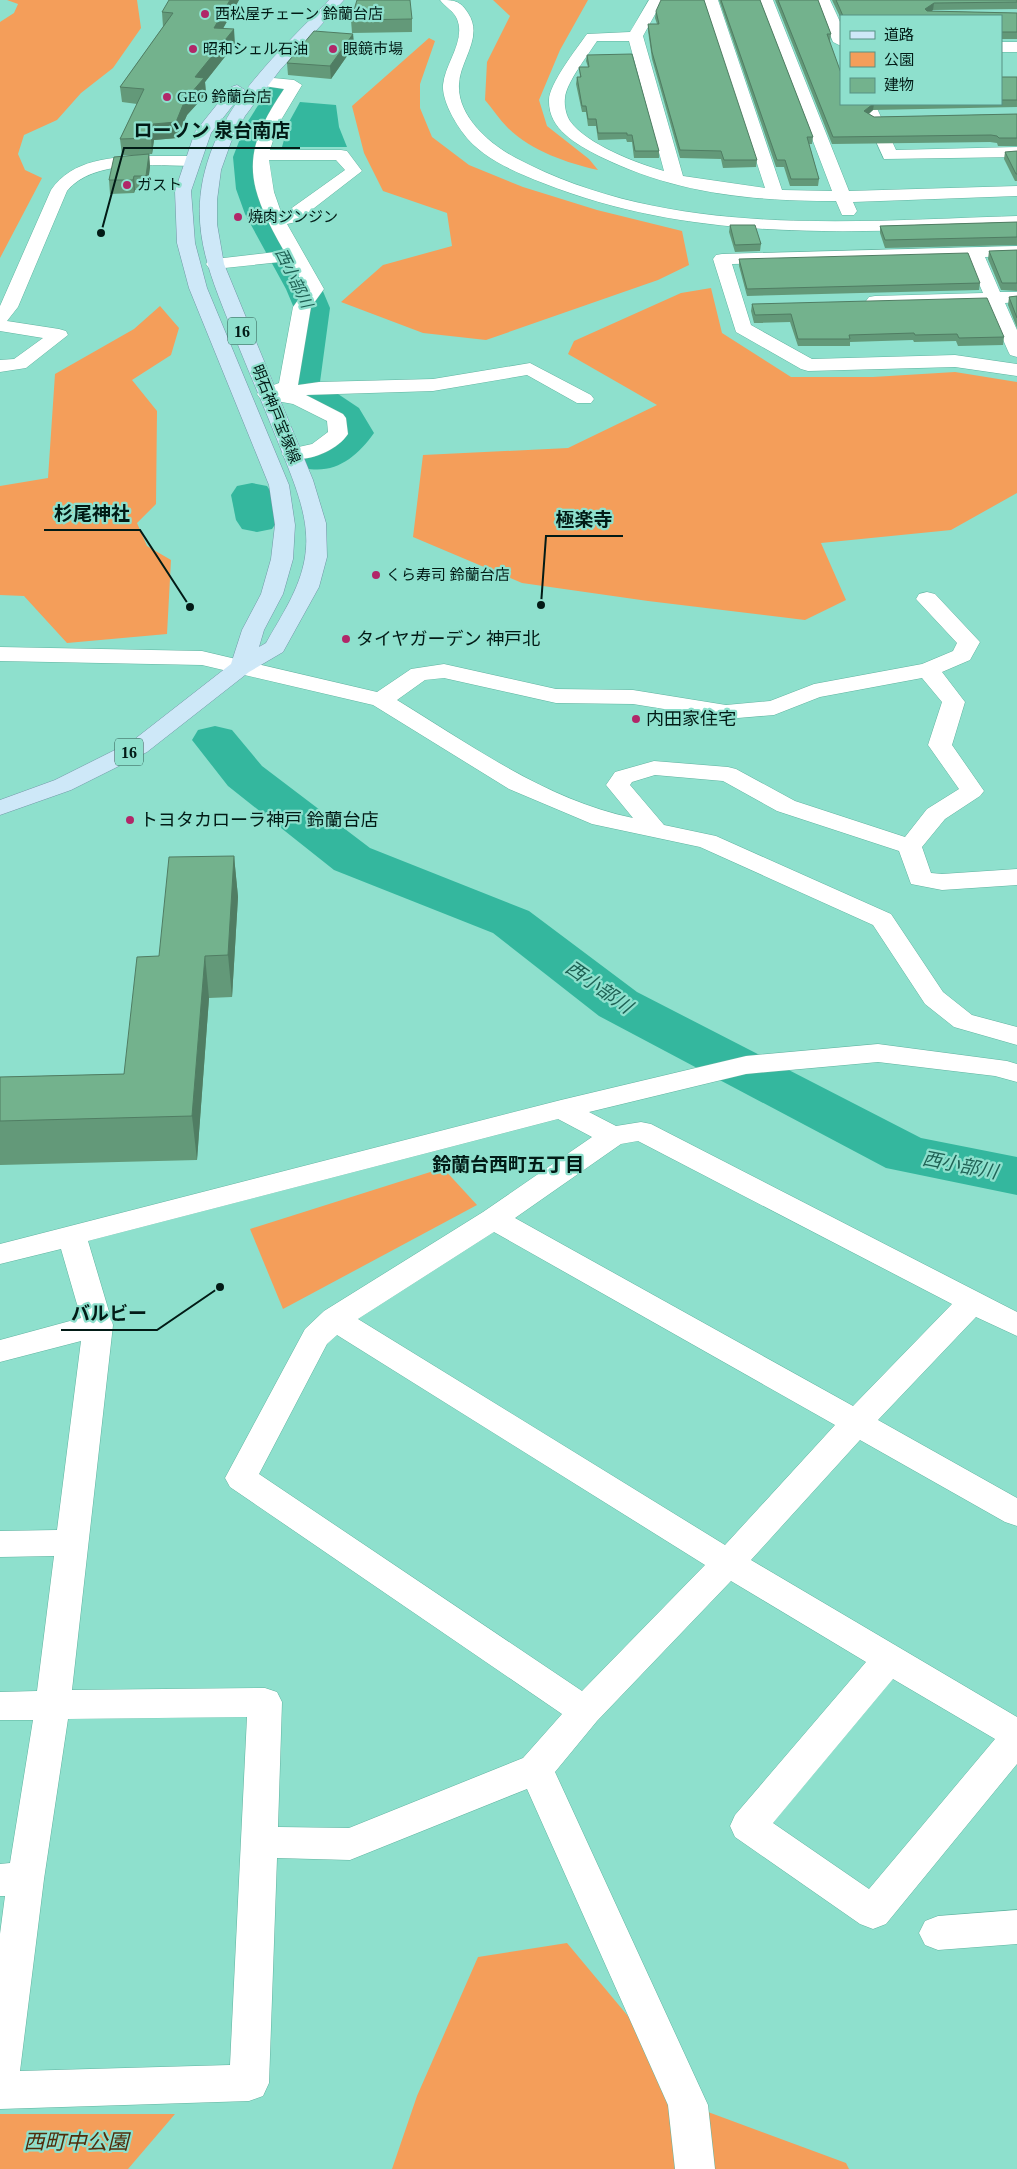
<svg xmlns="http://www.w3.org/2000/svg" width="1017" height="2169" font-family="'Times New Roman','Noto Sans JP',serif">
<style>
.green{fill:#f49e5a}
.water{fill:#34b79e}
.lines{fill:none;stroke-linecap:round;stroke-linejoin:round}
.river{fill:#34b79e;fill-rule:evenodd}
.minor-casing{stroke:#60b3a0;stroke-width:1}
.major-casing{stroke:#7196a6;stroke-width:1}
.minor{fill:#fff;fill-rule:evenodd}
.major{fill:#cee8f8;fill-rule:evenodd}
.wall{fill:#639979}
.shaded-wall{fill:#507d63}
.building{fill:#73b28d;stroke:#507d63}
.poi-dot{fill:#b12768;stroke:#8ee0cd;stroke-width:2}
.labels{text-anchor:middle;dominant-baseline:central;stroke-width:4.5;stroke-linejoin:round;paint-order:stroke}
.far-poi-label{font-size:15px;fill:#021b16;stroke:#8ee0cd;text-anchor:start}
.far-street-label{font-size:15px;fill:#021b16;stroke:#8ee0cd}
.far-water-label{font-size:16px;font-style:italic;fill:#1f6255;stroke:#8ee0cd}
.shield{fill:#8ee0cd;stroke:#2c564d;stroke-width:1}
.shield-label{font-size:16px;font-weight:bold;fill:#021b16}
.poi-label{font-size:18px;fill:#021b16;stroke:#8ee0cd;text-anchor:start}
.water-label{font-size:19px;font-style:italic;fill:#1f6255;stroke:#8ee0cd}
.neighbourhood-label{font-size:19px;font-weight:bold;fill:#021b16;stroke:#8ee0cd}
.near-park-label{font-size:21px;font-style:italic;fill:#512c0b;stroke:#8ee0cd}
.leader{fill:none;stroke:#021b16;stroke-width:2}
.callout-dot{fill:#021b16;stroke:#8ee0cd;stroke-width:2}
.callout-label{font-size:19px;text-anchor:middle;font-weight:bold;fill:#021b16;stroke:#8ee0cd;stroke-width:4.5;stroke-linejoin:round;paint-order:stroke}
</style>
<rect width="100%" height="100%" fill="#8ee0cd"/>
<!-- green -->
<g class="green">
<polygon points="7,0 137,0 141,28 113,68 81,93 57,120 24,135 18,154 25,170 42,178 0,258 0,22 14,13 18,4"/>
<path d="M493,0H588L560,50L539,100L547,126L589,159L598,170C567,163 531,151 507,127C499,119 493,109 485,100L487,62L510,16Z"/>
<polygon points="429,38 435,41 420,84 420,108 432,137 469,165 523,187 597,210 682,231 689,265 658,280 486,340 423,333 341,302 383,265 452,246 447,213 383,191 364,153 352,106"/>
<polygon points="711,288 722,333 791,377 873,377 955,372 1017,382 1017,493 951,530 821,543 846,600 805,620 648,601 522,583 413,537 423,455 568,448 657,405 568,354 574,341 681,293"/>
<polygon points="160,306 179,328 171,355 132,380 157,411 156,504 137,523 147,546 171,560 167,634 67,643 24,596 0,595 0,486 48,478 55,374 134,329"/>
<polygon points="443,1168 477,1205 283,1309 250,1229"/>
<polygon points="567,1943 708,2112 846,2163 849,2169 392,2169 417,2096 478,1957"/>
<polygon points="175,2114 128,2169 0,2169 0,2114"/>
</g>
<!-- water -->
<polygon class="water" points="300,102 336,105 339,127 347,147 282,147 289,122"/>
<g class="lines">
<!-- river -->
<g class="river">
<path d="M282,83L293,85L298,92L277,126L267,157L270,189L279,214L322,289L330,308L320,382L359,408L374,433C357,457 335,475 304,468L298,459L304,450L334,432C327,412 296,407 281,385L294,308L286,289L245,214L236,189L233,157L245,126L271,85Z"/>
<polygon points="252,483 267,486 273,495 278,520 272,529 257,532 242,529 236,520 231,495 237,486"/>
<polygon points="215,726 232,730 262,766 370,848 529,911 637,992 921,1138 1017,1157 1017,1195 886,1168 599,1016 493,933 334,870 228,786 192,740 198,730"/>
</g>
<!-- minor casing -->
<g class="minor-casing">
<g id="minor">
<path d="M440,0C453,0 460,0 468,13C484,37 460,60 459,84C457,117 491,145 516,158C669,239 851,221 1017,216V226C855,232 697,244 543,183C515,172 481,158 463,133C454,121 442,100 443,85C445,63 466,41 457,19C454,11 445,7 440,0Z"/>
<path d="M649,0H663L643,36L683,176L765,188L704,0H718L782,190L832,191L759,0H773L849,191L1017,186V196L853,202L857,211L854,215H842L836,201C752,201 676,194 599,156C576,144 548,129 549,100C549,84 577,48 587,34L630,32ZM597,41H629L664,171C638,164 586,144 570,121C566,115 564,105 565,98C566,83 588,55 597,41Z"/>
<polygon points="816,0 830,0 841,24 841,46 833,42"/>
<rect x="1001" y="42" width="16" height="10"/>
<path d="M263,77L294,80L302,85L278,125L270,150H341L347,151L362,171L296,222L287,224L324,289L311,307L298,385L319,382L433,379L530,363L591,395L594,399L591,403H577L527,375L433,391L306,395L343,414L346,418L348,434C336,452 306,463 285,458L282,454L285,450L312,444L328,432L327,421L293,404L260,398L257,394L260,390L279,383L293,307L306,289L290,261L215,269L209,268L206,264L209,260L215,259L284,251C246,184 239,155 284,89L257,85L255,82L257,79ZM269,160H336L345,170L282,215L274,192Z"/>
<polygon points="859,104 875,104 896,150 1017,147 1017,157 884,159"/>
<path d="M146,156H193L199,157L201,161L199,165L193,166C156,166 93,159 67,191L18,307L7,321L59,329L66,331L68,335L26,368L0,372V360L14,359L43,338L0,331V306L51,190C72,159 112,157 146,156Z"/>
<polygon points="1017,246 1017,256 985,257 1000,292 1017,292 1017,302 1005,303 1017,330 1017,357 1010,355 1008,351 987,303 875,306 869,305 866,301 869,297 875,296 983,293 968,258 732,264 751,325 812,359 955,355 1017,364 1017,376 955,367 808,371 801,369 736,332 713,259 716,255 722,254"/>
<path d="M927,592L935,594L980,642L970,660L942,672L965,702L952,745L984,791L980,796L945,819L922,847L931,873L942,874L1017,869V885L942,890L911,884L899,851L777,811L723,781L655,775L632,782L630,785L664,825L716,836L891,914L943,992L972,1015L1017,1027V1045L954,1027L925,1004L873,925L700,847L592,824L509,789L373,705L202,665L0,661V647L202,651L377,692L411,669L444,664L556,689L633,690L726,705L770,701L814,684L922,664L953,651L957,643L916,599L919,594ZM444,678L556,703L633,704L726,719L774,715L820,697L922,678L942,702L928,745L959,789L927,809L905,837L795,801L736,769L728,767L654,761L615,772L606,785L633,818C546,800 471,745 397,700L425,680Z"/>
<path d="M878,1044L1007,1061L1017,1064V1082L995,1076L878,1062L746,1074L589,1112L616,1126L641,1122L651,1124L1017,1312V1336L976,1317L878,1420L1017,1498V1526L1005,1522L860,1440L751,1560L1017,1717V1764L886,1924L873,1929L860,1924L735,1837L730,1826L735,1815L866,1662L731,1581L597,1721L555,1772L708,2105L715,2169H675L668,2105L527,1789L350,1860L277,1858L269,2083L263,2096L249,2101L0,2109V1934L5,1896H0V1864L10,1863L33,1720H0V1692L37,1691L54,1556L0,1557V1531L57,1530L81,1341L0,1362V1340L81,1318L61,1249L0,1264V1244L561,1100L746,1056ZM558,1119L592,1137L483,1212L324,1311L305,1329L225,1478L230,1487L562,1714L523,1758L349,1828L278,1827L282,1702L277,1692L265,1688L72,1690L113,1325L88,1241ZM638,1141L952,1304L853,1406L515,1218L621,1144ZM494,1232L835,1425L725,1545L358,1319ZM337,1335L705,1565L582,1691L259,1474L327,1344ZM893,1679L995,1739L869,1889L773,1823ZM247,1717L230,2065L20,2071L44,1879L68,1719Z"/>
<polygon points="1017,1910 1017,1944 938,1950 925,1945 919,1933 925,1921 938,1916"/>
</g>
</g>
<!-- major casing -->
<g class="major-casing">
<path id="major" d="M329,0H344L280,70L245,116L231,142L221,170L217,200V224L224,264L313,480L326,523L327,557L319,587L283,652L249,672L147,752L71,790L0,815V800L55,780L131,742L231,664L242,630L261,594L271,559L275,525L269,485L189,288L177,243L175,191L195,132L231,87L237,85L245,90L211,133L191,191L195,243L207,288L289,485L295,525L293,559L283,594L264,630L259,647L266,643C281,616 300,589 305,557C311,521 295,485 282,452C267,414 251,377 236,340C208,270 183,219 214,144C237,88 288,43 329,0Z"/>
</g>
<!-- minor -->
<use href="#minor" class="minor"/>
<!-- major -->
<use href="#major" class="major"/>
</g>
<!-- wall -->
<g class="wall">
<polygon points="239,0 223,28 235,44 205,82 206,94 187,115 177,138 154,140 152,154 149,154 150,167 147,189 135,190 134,193 110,194 109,180 140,155 122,155 120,139 137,104 122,102 120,87 163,27 162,12"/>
<polygon points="719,0 760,0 813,137 812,144 809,144 819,179 818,186 790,186 784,167 776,167"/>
<polygon points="775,0 818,0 831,34 830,41 841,104 1001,104 1001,77 1017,77 1017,107 873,110 869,114 874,117 1017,114 1017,146 998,146 997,143 990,142 832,144"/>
<polygon points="832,0 1017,0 1017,9 933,10 931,11 1017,13 1017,39 1001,39 1001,16 841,16 841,19"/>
<polygon points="656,11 757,160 756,167 723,168 721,159 680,158 652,59 648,31 648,24 657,24 655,18"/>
<polygon points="412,19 412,32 352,33 351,20"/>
<polygon points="353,34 354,46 331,79 288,75 287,63"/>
<polygon points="587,55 659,151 659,158 634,158 632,142 627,142 626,139 598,140 596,126 588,126 586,112 582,112 576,84 577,77 580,77 579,67 588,67 586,61"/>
<polygon points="1017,151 1017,181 1015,181 1004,159 1005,152"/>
<polygon points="1017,222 1017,245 885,248 880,233 880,226"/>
<polygon points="730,225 761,244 760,251 735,252 729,232"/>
<polygon points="1017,250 1017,291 1001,290 988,259 989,251"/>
<polygon points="739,259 980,283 979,290 747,296 739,266"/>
<polygon points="1017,296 1017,328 1008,305 1009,297"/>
<polygon points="752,304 1004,337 1003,345 958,346 956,341 914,342 913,340 850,342 850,346 798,346 790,322 754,323 751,311"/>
<polygon points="234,856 238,897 232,997 209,998 197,1160 0,1165 0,1077 124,1074 159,956"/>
</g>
<!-- shaded-wall -->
<g class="shaded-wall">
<polygon points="230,0 239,0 215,43 214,28"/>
<polygon points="934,3 933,10 924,16 925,9"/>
<polygon points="234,29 235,44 205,82 206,94 187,115 177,138 154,140 152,154 151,138 153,124"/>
<polygon points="353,34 354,46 331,79 330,66"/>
<polygon points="873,104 874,104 873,110 863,118 864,111"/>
<polygon points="149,154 150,167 147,189 146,176"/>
<polygon points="134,176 135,190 134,193 133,180"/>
<polygon points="234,856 238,897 232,997 228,955"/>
<polygon points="205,956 209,998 197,1160 192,1116"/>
</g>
<!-- building -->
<g class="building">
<polygon points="169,0 230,0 214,28 234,29 195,77 204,78 185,100 176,122 153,124 151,138 120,139 144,89 120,87 173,13 162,12"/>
<polygon points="357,0 410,0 412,19 351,20"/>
<polygon points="661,0 704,0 757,160 724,160 721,151 680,150 652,52 648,24 659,24 656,11"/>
<polygon points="721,0 760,0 813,137 807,137 819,179 791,179 785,160 777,160"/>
<polygon points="778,0 818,0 831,34 827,34 841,73 841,104 873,104 864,111 874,117 1017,114 1017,138 999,138 997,136 991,135 833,137"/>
<polygon points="836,0 1017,0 1017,2 934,3 925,9 927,11 1017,13 1017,32 1001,32 1001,16 843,16"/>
<polygon points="314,31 353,34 330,66 287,63"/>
<polygon points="632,54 659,151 635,151 632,135 627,135 627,133 598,133 596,119 588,119 586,106 582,106 577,77 581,77 579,67 589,67 587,55"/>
<rect x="1001" y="77" width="16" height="23"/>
<polygon points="1017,151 1017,174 1016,174 1005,152"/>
<polygon points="149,154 146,176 134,176 133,180 109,180 114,157"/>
<polygon points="1017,222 1017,237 885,240 880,226"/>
<polygon points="730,225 755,225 761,244 735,245"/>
<polygon points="1017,250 1017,283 1002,283 989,251"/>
<polygon points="968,253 980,283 747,289 739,259"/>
<polygon points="1017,296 1017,318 1009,297"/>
<polygon points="987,298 1004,337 959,338 957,334 915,335 914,333 849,335 850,339 798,339 791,314 755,315 752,304"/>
<polygon points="234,856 228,955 205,956 192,1116 0,1121 0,1077 124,1074 137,957 159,956 169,857"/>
</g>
<!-- markers -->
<g class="poi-dot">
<circle cx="205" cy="14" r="5"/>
<circle cx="193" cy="49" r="5"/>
<circle cx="333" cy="49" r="5"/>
<circle cx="167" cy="97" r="5"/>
<circle cx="127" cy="185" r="5"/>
<circle cx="238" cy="217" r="5"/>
<circle cx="376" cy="575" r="5"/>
<circle cx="346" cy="639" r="5"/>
<circle cx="636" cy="719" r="5"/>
<circle cx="130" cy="820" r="5"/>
</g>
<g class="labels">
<!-- far-poi labels -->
<g class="far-poi-label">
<text x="215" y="14">西松屋チェーン 鈴蘭台店</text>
<text x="203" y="49">昭和シェル石油</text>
<text x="343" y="49">眼鏡市場</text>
<text x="177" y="97">GEO 鈴蘭台店</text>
<text x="137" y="185">ガスト</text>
<text x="248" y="217">焼肉ジンジン</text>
<text x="386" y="575">くら寿司 鈴蘭台店</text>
</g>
<!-- far-street labels -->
<g class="far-street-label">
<text transform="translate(276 414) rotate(68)">明石神戸宝塚線</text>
</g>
<!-- far-water labels -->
<g class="far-water-label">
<text transform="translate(294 278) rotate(64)">西小部川</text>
</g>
<!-- shield labels -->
<g class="shield">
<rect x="228" y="317.5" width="28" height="27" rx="4"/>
<rect x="115" y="738.5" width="28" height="27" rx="4"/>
</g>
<g class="shield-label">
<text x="242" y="331">16</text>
<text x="129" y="752">16</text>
</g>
<!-- poi labels -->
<g class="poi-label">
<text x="356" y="639">タイヤガーデン 神戸北</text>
<text x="646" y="719">内田家住宅</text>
<text x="140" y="820">トヨタカローラ神戸 鈴蘭台店</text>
</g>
<!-- water labels -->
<g class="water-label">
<text transform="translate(599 987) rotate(35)">西小部川</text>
<text transform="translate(960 1165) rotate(11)">西小部川</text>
</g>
<!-- neighbourhood labels -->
<g class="neighbourhood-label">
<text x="508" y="1164">鈴蘭台西町五丁目</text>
</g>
<!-- near-park labels -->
<g class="near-park-label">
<text x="76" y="2142">西町中公園</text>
</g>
</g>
<!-- callouts -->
<path class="leader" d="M101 233L124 148H300M190 607L140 530H44M541 605L546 536H623M220 1287L157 1330H61"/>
<g class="callout-dot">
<circle cx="101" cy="233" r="5"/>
<circle cx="190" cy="607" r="5"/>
<circle cx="541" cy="605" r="5"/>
<circle cx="220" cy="1287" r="5"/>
</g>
<g class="callout-label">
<text x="212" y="137">ローソン 泉台南店</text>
<text x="92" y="520">杉尾神社</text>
<text x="584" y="526">極楽寺</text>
<text x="109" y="1320">バルビー</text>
</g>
<!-- legend -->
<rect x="840" y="15" width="162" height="90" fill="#8ee0cd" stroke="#569184"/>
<rect x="850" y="31" width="25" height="8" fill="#cee8f8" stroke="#569184"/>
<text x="884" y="40" font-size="15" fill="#021b16">道路</text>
<rect x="850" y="52" width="25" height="15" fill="#f49e5a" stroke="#569184"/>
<text x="884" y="65" font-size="15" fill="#021b16">公園</text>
<rect x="850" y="78" width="25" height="15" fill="#73b28d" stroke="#569184"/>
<text x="884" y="90" font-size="15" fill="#021b16">建物</text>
</svg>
